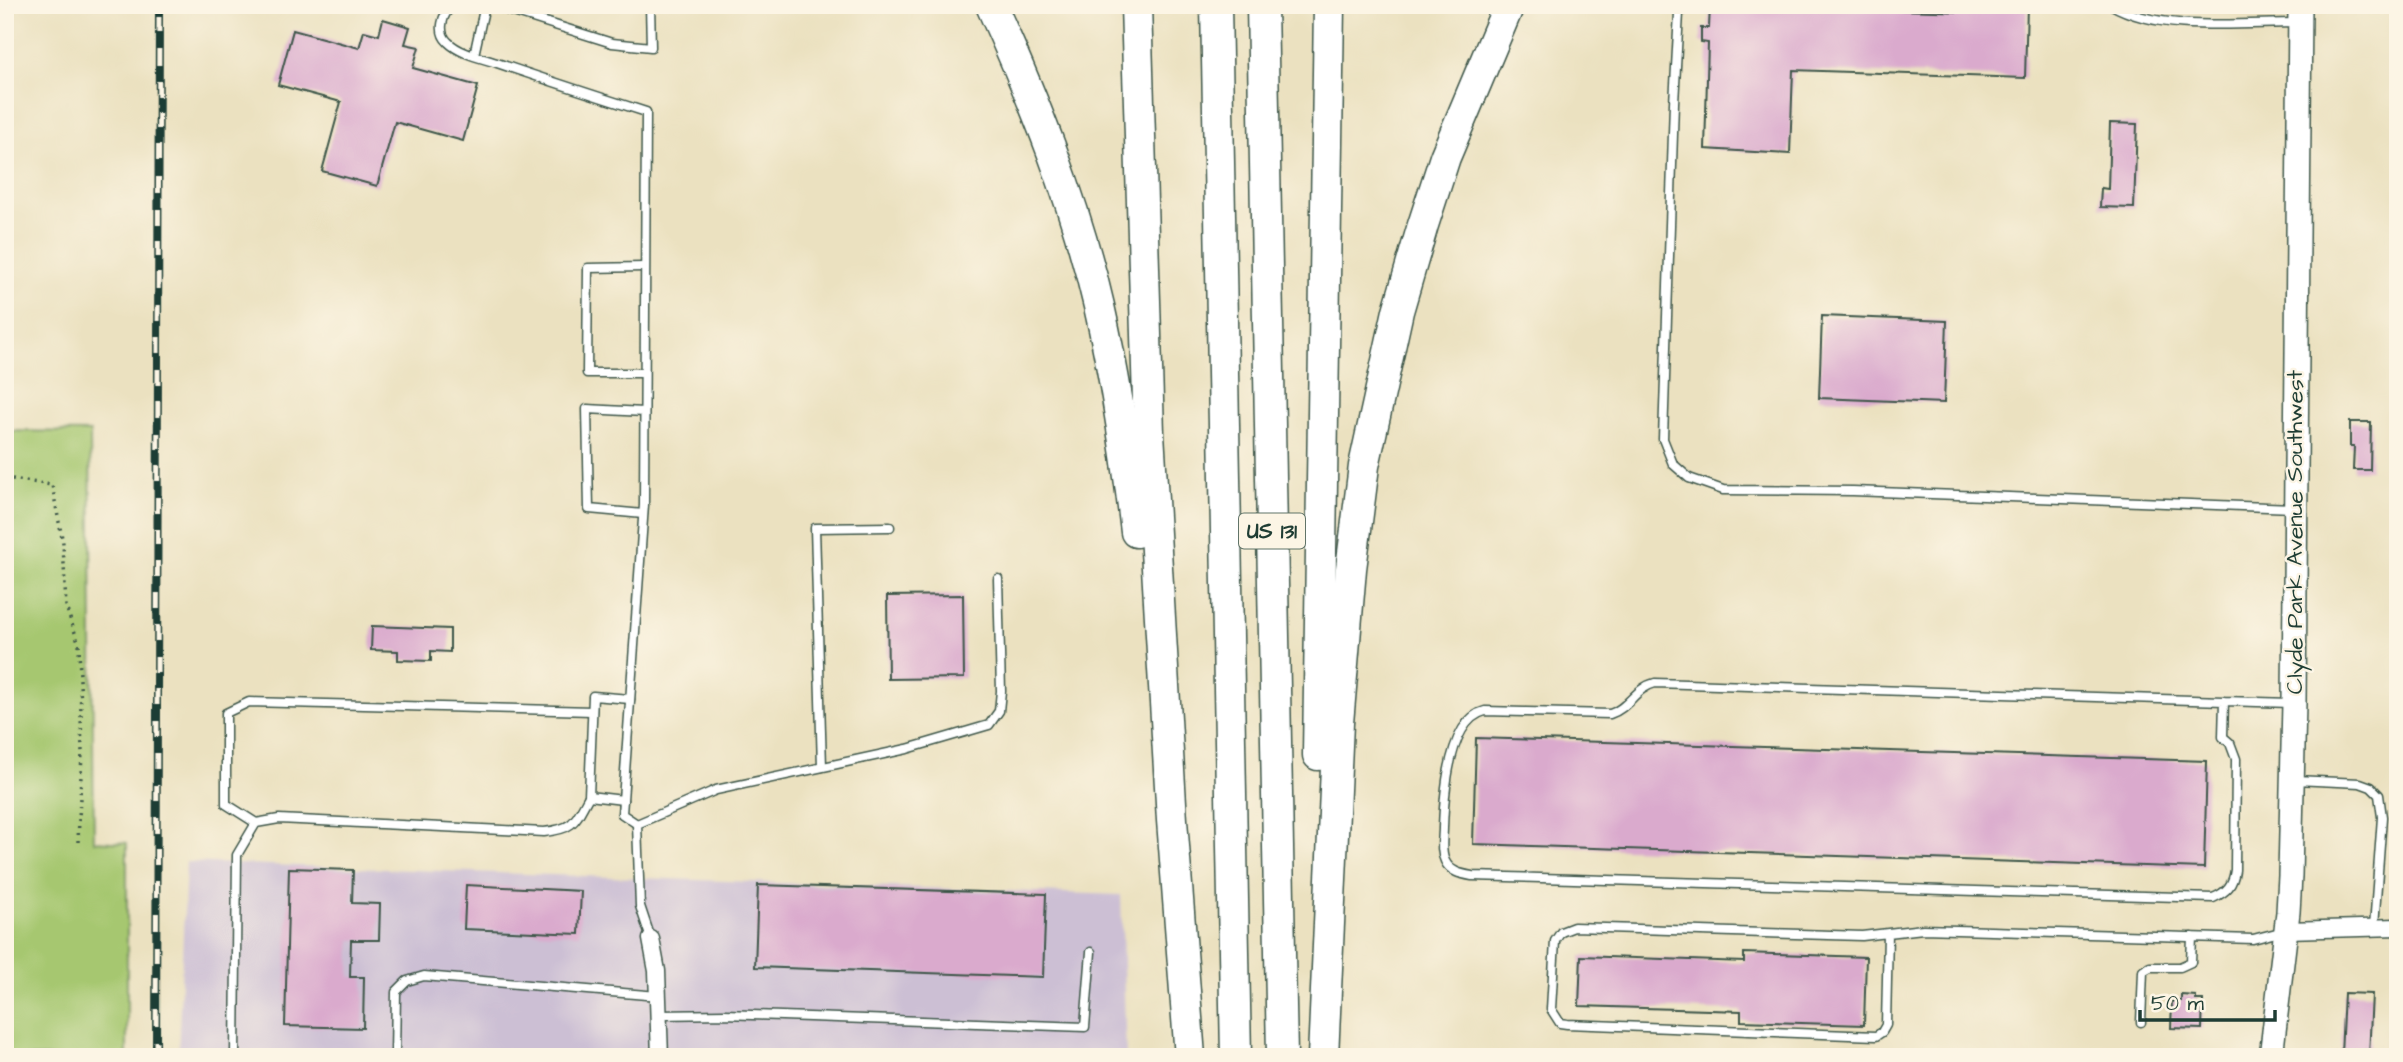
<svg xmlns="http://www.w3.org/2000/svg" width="2403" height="1062" font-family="'Architects Daughter',sans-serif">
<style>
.industrial{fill:#ccbfd4}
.green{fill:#a6c76f;stroke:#628252;stroke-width:2}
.building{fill:#daaacd}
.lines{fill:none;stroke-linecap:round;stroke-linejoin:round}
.lane-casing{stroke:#3e5649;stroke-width:11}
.street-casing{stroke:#3e5649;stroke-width:19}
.secondary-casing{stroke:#3e5649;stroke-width:26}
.highway-casing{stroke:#3e5649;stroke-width:33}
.path{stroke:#3e5649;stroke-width:3.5;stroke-dasharray:2 5;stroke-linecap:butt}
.lane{stroke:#fff;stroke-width:8}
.street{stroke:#fff;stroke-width:16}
.secondary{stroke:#fff;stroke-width:23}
.highway{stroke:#fff;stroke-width:30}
.rail-casing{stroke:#1f3d34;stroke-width:8}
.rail{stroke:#fcf5e5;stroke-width:5;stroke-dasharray:16;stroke-linecap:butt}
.labels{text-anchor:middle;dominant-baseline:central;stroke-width:5;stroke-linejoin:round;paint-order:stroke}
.shield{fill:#fcf5e5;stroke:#617469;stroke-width:2}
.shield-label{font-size:21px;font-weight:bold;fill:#1f3d34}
.street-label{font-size:23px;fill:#1f3d34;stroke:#fcf5e5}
</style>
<rect width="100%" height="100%" fill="#fcf5e5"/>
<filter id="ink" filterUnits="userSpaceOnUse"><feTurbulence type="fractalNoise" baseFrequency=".0143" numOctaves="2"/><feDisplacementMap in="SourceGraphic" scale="14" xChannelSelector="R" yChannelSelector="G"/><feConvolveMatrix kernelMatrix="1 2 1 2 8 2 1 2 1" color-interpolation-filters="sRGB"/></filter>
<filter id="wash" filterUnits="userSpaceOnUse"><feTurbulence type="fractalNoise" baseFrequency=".00686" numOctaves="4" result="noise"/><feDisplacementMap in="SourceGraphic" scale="28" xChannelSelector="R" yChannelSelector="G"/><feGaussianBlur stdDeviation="1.57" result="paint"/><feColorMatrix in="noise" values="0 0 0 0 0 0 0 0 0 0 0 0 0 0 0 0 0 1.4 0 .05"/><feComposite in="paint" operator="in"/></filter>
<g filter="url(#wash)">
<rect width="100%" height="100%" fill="#ebe1c0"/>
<!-- industrial -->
<polygon class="industrial" points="186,862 1121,895 1126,1057 178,1057"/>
<!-- green -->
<polygon class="green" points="5,431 90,432 94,841 127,843 127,1057 5,1057"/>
<g id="blocks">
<!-- building -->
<g class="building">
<polygon points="1710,5 1970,12 1970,5 2027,5 2025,78 1793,70 1790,154 1705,149 1708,43 1701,42 1701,28 1709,28"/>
<polygon points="383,19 410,27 405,44 419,47 413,68 478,86 463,141 395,122 377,186 322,171 341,102 278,85 293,30 359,48 364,31 379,35"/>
<polygon points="2110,123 2137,124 2134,208 2100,207 2101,188 2108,189"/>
<polygon points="1822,316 1947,321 1944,403 1819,398"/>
<polygon points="2350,422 2371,422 2370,470 2353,470 2354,446 2350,446"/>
<polygon points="963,595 964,678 888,679 887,596"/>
<polygon points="372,626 450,629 450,652 431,651 431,661 398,660 398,651 371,650"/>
<polygon points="1476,738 2207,761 2204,868 1473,844"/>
<polygon points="289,868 353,870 352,903 380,904 379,940 351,940 350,977 364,977 363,1028 285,1026"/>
<polygon points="466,885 581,891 579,934 464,929"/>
<polygon points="758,885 1046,894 1043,977 755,967"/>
<polygon points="1744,953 1866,957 1864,1025 1741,1021 1741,1011 1579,1006 1581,956 1744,962"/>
<polygon points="2344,993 2372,994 2369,1056 2341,1054"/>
<polygon points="2181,995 2196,996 2196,1000 2203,1000 2202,1029 2171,1028 2172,1001 2181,1001"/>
</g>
</g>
</g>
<g filter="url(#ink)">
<use href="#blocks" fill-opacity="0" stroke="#3e5649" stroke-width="2"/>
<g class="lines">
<!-- lane casing -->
<g class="lane-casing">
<g id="lane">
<path d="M453,5C442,14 437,32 448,42C460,54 482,58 497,63C547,80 596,96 646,112L644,505L622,814L637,824"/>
<polyline points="491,5 612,43 651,47 650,5"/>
<polyline points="1682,5 1679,13 1674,103 1663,439 1673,464 1689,478 1723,490 1853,491 2293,508"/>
<path d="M2112,5C2160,33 2243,23 2298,23"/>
<polyline points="474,55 485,5"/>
<polyline points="644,373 587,373 588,268 644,267"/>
<polyline points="643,514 589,509 587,409 644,412"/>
<path d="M2224,701L1655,683C1635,688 1629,708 1610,714L1485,711C1448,720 1444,797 1443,828C1443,838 1440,851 1445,861C1450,872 1461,874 1472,876L2213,898C2227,892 2233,885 2235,870L2236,759L2230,743L2223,737L2224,701L2291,703"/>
<polyline points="822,767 815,528 890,527"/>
<polyline points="2295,780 2360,783 2371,787 2379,795 2382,817 2374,927"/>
<polyline points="623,800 589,796 593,696 630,699"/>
<polyline points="256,823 226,804 226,713 249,702 592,711"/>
<polyline points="1888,933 1886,1025 1882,1032 1876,1036 1567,1024 1560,1023 1551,1009 1555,941 1561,932 1574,927 1862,936 1923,929 2253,939 2284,931"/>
<polyline points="651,939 640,906 637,824 716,790 907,749 989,725 999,711 1001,691 998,579"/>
<polyline points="659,1015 725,1014 1085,1027 1091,952"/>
<polyline points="2141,1022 2143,971 2150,967 2180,967 2191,962 2192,937"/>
<path d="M235,1057L237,855L256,823L279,819L544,832C575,829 575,821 589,796"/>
<polyline points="395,1057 396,992 407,981 424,976 658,996"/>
</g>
</g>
<!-- street casing -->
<g class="street-casing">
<g id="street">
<polyline points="2286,930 2398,927"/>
<polyline points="651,939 657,971 660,1057"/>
</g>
</g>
<!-- secondary casing -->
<g class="secondary-casing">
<polyline id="secondary" points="2271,1057 2288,912 2290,876 2294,703 2300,5"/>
</g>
<!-- highway casing -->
<g class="highway-casing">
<g id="highway">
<path d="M991,5C1035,102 1075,202 1099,306C1116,380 1127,456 1136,532"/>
<polyline points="1136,5 1149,433 1172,820 1190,1057"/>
<polyline points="1216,5 1236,1057"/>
<polyline points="1262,5 1282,1057"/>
<polyline points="1318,755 1329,5"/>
<polyline points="1323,1057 1338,723 1351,569 1364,466 1398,311 1423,225 1445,157 1509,5"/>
</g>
</g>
<!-- path -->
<polyline class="path" points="5,478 52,485 63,543 66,607 79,644 82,753 78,842"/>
<!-- lane -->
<use href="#lane" class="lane"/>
<!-- street -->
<use href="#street" class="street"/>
<!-- secondary -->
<use href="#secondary" class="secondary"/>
<!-- highway -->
<use href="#highway" class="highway"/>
<!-- rail casing -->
<g class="rail-casing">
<polyline id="rail" points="156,1057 159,5"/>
</g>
<!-- rail -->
<use href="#rail" class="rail"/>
</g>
</g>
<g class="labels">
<!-- shield labels -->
<rect class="shield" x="1239" y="513.5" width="66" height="35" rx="5"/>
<g class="shield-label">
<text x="1272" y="531">US 131</text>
</g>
<!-- street labels -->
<g class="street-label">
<text transform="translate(2295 532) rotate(-90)">Clyde Park Avenue Southwest</text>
</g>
</g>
<!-- margin -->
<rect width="2403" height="1062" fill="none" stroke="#fcf5e5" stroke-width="28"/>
<!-- scale -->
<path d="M2140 1010v10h135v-10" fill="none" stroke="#1f3d34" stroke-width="3.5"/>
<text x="2151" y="1010" font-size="21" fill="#1f3d34" stroke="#fcf5e5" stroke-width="5" paint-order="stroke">50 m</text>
</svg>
